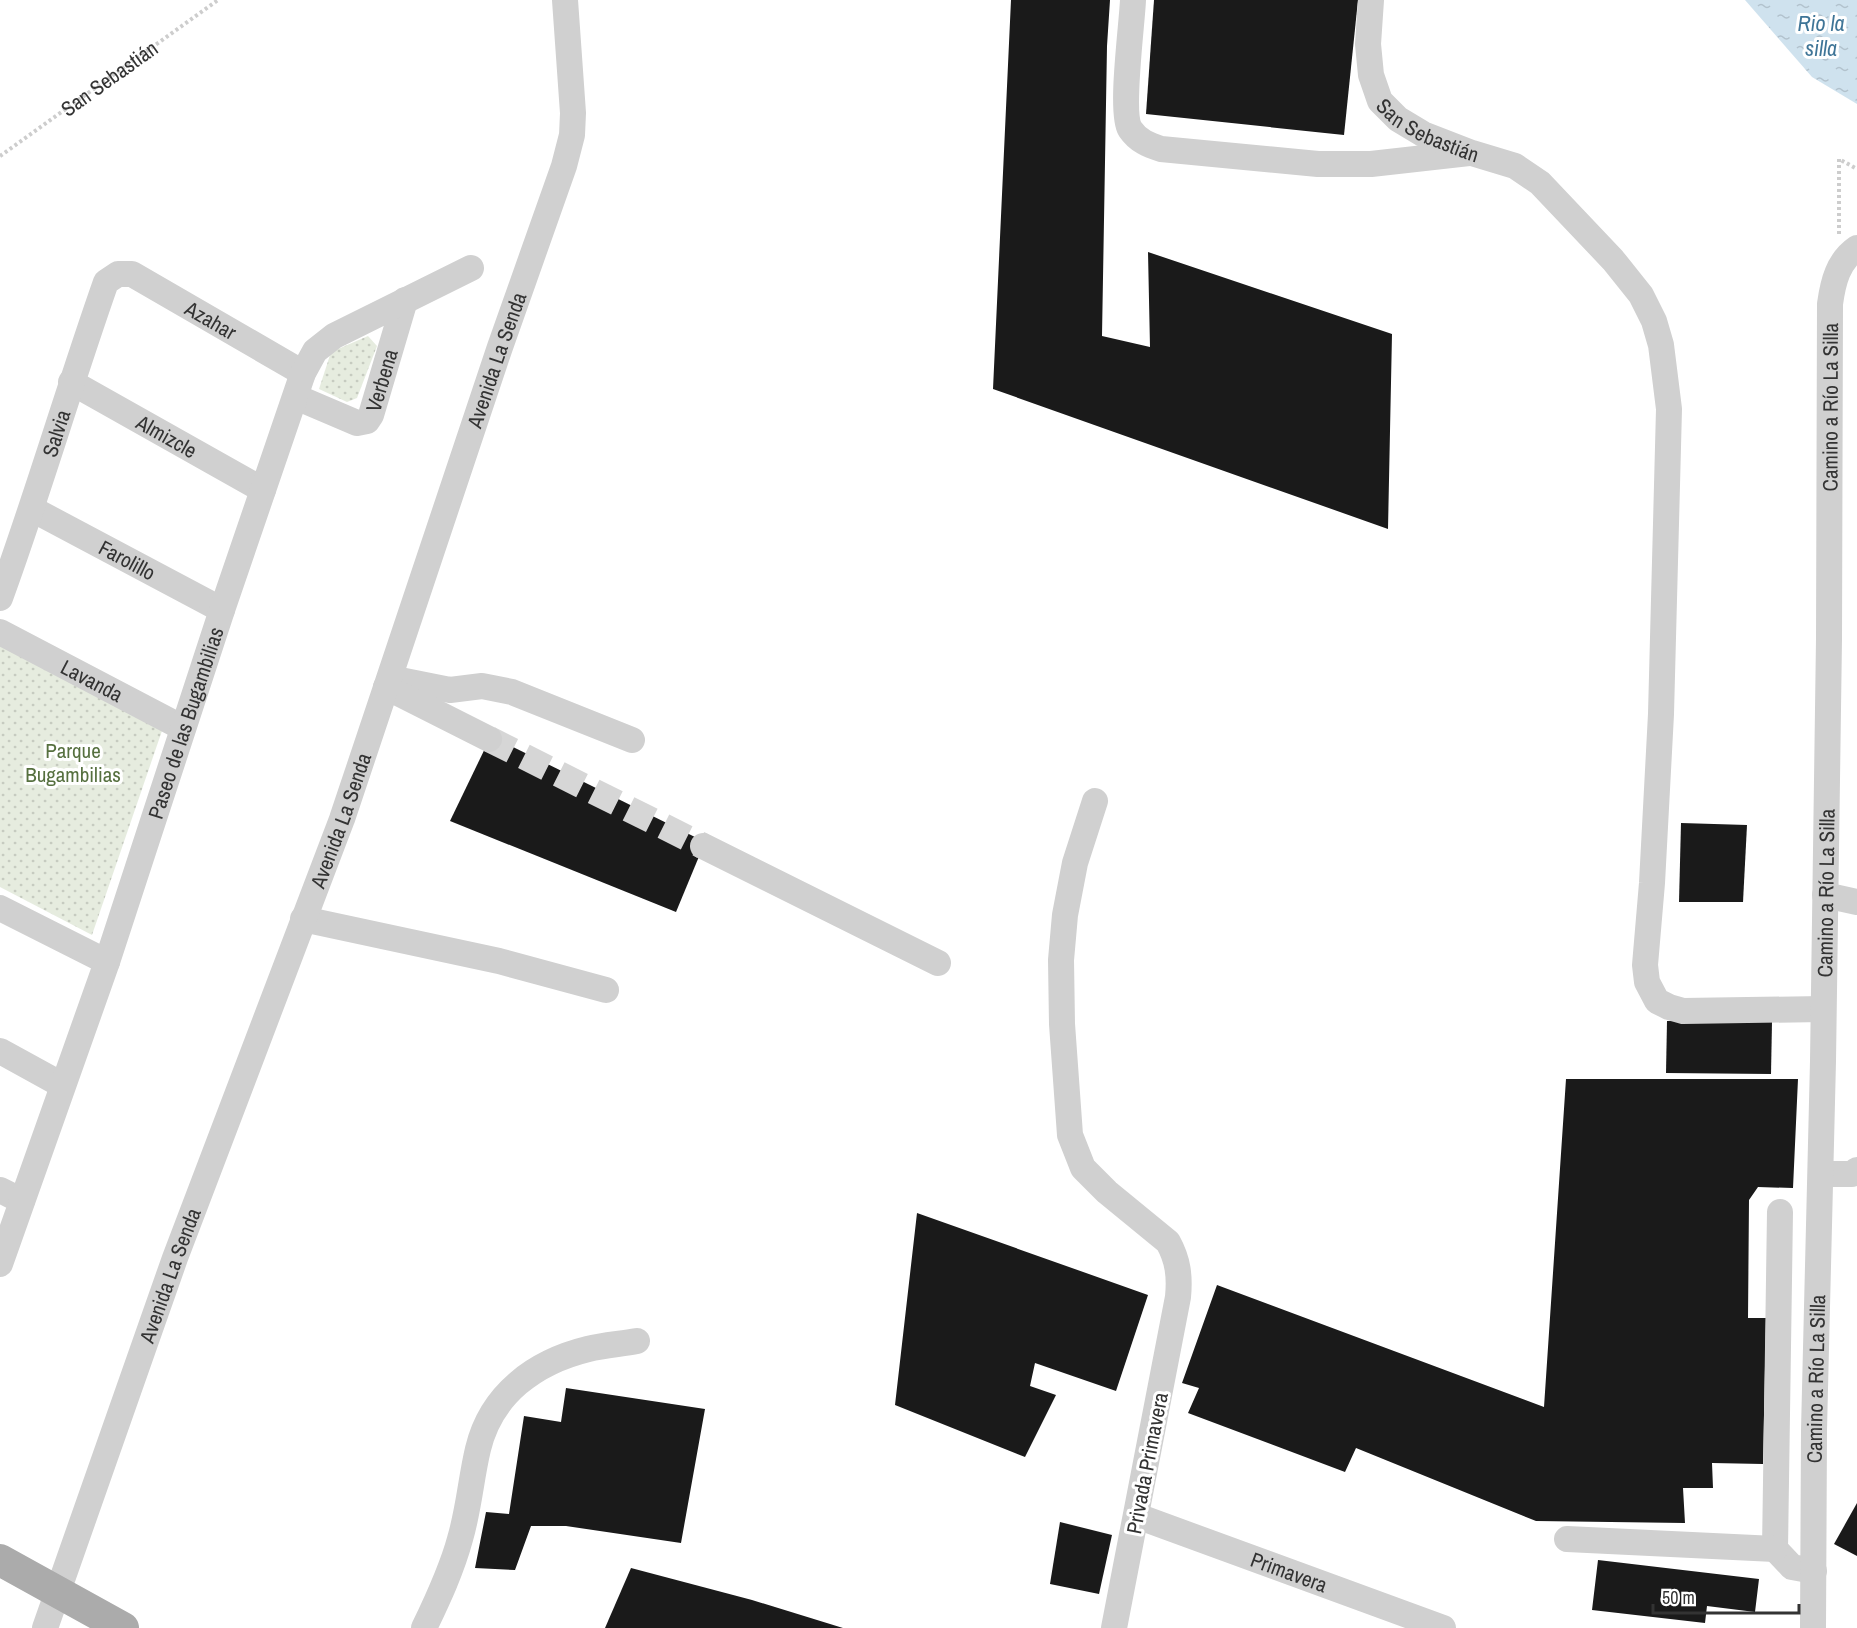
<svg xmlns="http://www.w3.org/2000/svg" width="1857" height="1628" font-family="'Archivo Narrow',sans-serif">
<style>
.park{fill:url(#park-dots)}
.water{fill:url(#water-ripples)}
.building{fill:#1a1a1a}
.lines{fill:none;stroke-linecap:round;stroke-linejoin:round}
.minor-tunnel{stroke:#d6d6d6;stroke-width:26;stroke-dasharray:26 13;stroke-linecap:butt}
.path{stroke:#cdcdcd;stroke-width:4;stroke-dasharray:3 3;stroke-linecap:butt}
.minor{stroke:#d0d0d0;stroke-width:26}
.major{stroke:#ababab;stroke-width:32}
.labels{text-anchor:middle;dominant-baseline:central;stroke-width:6;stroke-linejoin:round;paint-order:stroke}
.street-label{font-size:21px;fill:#333;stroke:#fff}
.park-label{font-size:21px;fill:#56703f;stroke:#fff}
.water-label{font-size:22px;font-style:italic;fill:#3f7597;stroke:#fff}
</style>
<defs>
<pattern id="park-dots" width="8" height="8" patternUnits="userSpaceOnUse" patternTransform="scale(1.5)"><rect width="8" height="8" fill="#e6ecdf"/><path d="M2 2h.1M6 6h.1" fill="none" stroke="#c6cbc0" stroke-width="1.8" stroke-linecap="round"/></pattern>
<pattern id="water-ripples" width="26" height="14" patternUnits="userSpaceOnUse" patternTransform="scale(1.5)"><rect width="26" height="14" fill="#cfe2ee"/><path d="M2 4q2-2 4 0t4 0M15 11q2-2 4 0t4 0" fill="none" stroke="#b2c2cd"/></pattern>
</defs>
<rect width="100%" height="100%" fill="#fff"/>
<!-- park -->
<g class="park">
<polygon points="368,336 377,346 357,398 347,402 319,389 331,352"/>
<polygon points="0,645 165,722 92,935 0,887"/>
</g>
<!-- water -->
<polygon class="water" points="1745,0 1857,0 1857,104 1812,77"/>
<!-- building -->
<g class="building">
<polygon points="1011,0 1110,0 1107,46 1102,336 1150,347 1148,252 1392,334 1388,529 993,389"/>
<polygon points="1154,0 1358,0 1344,135 1146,114"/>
<polygon points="491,736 705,842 676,912 450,821"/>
<polygon points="1681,823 1747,825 1743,902 1679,902"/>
<polygon points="1667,1021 1772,1022 1771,1074 1666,1073"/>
<polygon points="1566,1079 1798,1079 1793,1188 1758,1187 1749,1200 1748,1318 1766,1318 1763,1464 1712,1463 1713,1488 1683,1488 1685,1523 1536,1521 1356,1448 1345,1472 1188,1413 1199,1388 1182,1383 1217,1285 1544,1407"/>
<polygon points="917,1213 1148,1295 1116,1391 1035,1363 1030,1386 1056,1395 1025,1457 895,1405"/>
<polygon points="566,1388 705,1409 681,1543 566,1526 531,1526 515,1570 475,1568 486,1512 509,1514 524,1416 561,1422"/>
<polygon points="1857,1503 1857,1556 1834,1544"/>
<polygon points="1060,1522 1112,1535 1099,1594 1050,1584"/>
<polygon points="1598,1560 1759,1579 1755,1612 1707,1606 1705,1623 1592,1610"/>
<polygon points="631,1568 752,1600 843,1628 605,1628"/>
</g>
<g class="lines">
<!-- minor-tunnel -->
<polyline class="minor-tunnel" points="489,739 703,846"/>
<!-- path -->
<g class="path">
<path id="s1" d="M0,156L218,0"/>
<polyline points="1839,234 1839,159 1857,169"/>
</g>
<!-- minor -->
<g class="minor">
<path d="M1133,0C1132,25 1120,112 1130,129C1138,141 1149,145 1161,149L1318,164H1371L1469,153"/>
<path id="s2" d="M1371,0L1368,44L1371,75L1380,101L1398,119L1423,134L1472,153L1515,166L1540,183L1613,260L1641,295L1654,321L1661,345L1669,409L1661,714L1652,883L1645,965L1647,982L1657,1001L1669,1007L1683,1011L1823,1009"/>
<path id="s3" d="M71,382L263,490"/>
<path id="s4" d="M296,397L357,423L367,421L371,415L405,300"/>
<path id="s5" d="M32,509L222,610"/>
<path id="s6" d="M0,598C38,494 69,387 106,282L118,274H132L303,373"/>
<path id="s7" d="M0,632L183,728"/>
<polyline points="390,678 450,690 482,686 512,692 632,740"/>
<polyline points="386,687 489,739"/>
<path d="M1095,801L1075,863L1065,915L1061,960L1062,1024L1070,1135L1083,1168L1107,1192L1168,1242C1178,1260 1180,1276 1178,1297L1114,1628"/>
<polyline points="703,846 938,963"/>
<polyline points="1825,895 1857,902"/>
<polyline points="0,908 107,962"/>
<polyline points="303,919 499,961 606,990"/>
<polyline points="0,1051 62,1085"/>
<polyline points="1821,1174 1852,1174 1857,1170"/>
<polyline points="0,1190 22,1201"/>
<polyline points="1780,1212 1775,1549 1792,1567 1814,1571"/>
<path id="s8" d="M0,1264L107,962L222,610L303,373L315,351L334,336L471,268"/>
<path id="s9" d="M1137,1516L1443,1628"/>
<polyline points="1567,1539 1775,1549"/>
<path id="s10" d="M45,1628L175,1258L342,819L500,347L564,166L572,135L573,113L565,0"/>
<path d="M424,1628C438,1599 452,1569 460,1539C469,1509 471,1478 478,1449C491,1394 535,1362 588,1349C604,1345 621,1344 637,1341"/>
<path id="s11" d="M1813,1628L1814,1430L1823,1061L1829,639L1830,304C1833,282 1838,261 1857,248"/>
</g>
<!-- major -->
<polyline class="major" points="0,1560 123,1628"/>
</g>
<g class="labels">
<!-- street labels -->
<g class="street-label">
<text stroke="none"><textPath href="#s1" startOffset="134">San Sebastián</textPath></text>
<text stroke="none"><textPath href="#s2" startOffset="160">San Sebastián</textPath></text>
<text stroke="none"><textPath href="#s6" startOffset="453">Azahar</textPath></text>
<text stroke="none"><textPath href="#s10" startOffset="1346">Avenida La Senda</textPath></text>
<text stroke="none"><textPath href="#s4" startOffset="120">Verbena</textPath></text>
<text stroke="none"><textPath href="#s11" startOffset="1221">Camino a Río La Silla</textPath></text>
<text stroke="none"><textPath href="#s6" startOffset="174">Salvia</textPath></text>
<text stroke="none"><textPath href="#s3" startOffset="110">Almizcle</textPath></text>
<text stroke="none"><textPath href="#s5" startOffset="108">Farolillo</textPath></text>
<text stroke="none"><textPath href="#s7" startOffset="104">Lavanda</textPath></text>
<text stroke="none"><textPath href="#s8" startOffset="572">Paseo de las Bugambilias</textPath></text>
<text stroke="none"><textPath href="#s10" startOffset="860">Avenida La Senda</textPath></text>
<text stroke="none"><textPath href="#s11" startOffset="735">Camino a Río La Silla</textPath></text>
<text stroke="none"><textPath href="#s10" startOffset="374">Avenida La Senda</textPath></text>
<text stroke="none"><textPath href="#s11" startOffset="249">Camino a Río La Silla</textPath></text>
<text transform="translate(1147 1463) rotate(-79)">Privada Primavera</text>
<text stroke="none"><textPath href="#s9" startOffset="162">Primavera</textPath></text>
</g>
<!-- park labels -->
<g class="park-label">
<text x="73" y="750">Parque<tspan x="73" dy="24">Bugambilias</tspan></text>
</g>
<!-- water labels -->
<g class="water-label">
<text x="1821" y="23">Rio la<tspan x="1821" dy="25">silla</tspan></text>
</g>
</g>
<!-- scale -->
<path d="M1653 1604v9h146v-9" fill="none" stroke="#333333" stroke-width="3"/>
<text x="1662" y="1604" font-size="18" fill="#333333" stroke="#ffffff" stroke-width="4.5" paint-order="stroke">50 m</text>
</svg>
